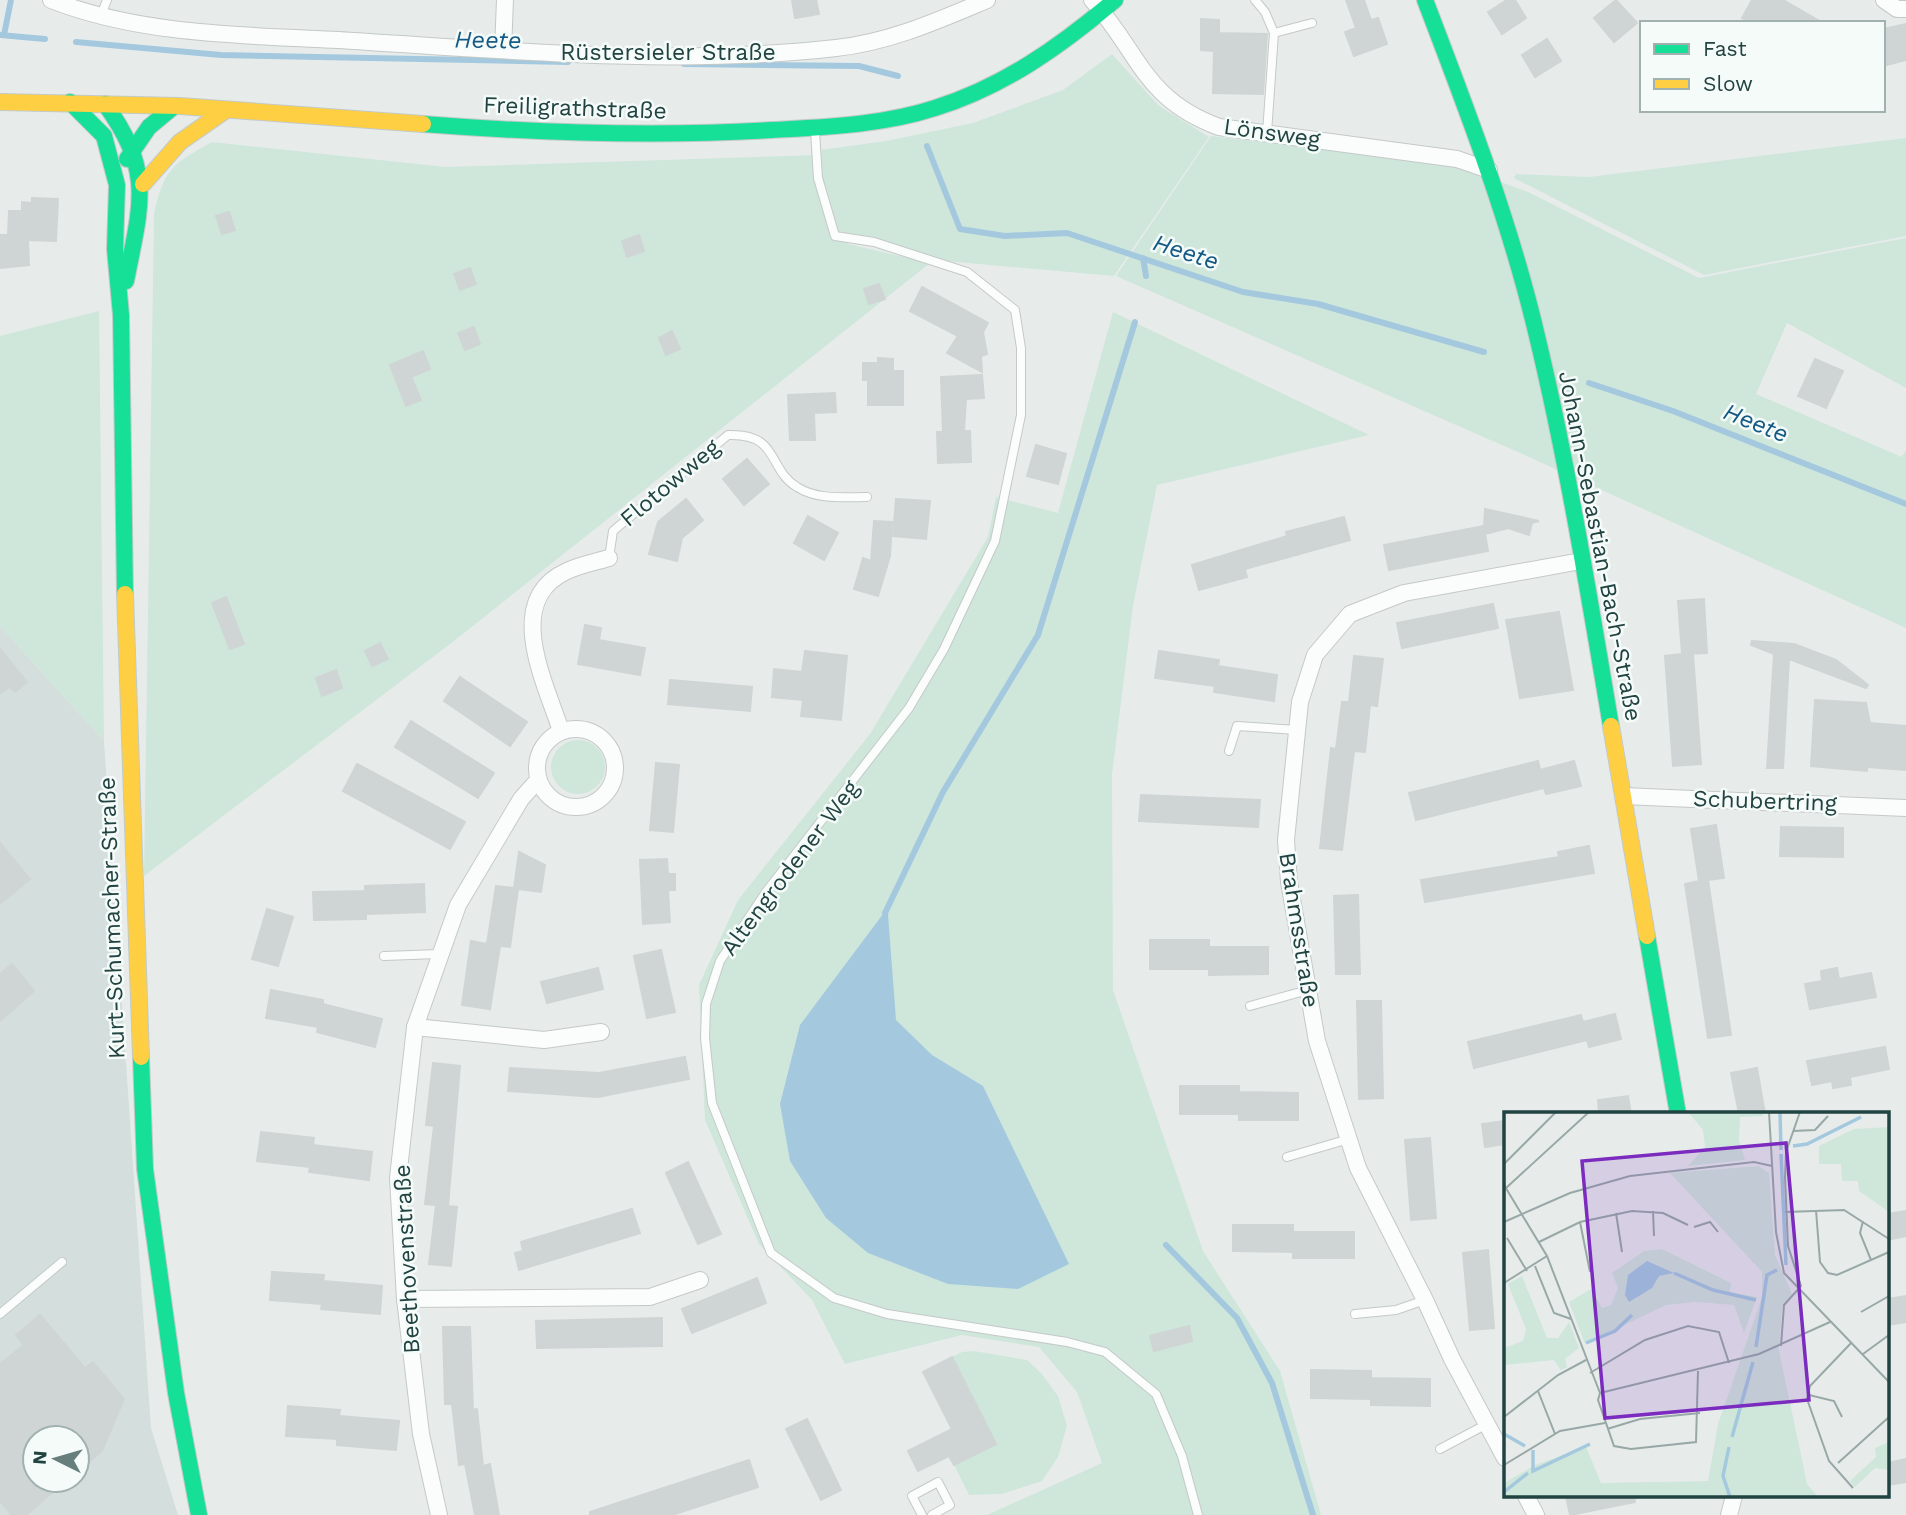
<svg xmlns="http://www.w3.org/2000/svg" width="1906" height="1515" font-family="'Work Sans',sans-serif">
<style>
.built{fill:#d4dfdd;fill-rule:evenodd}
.green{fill:#cfe6db}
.water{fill:#a4c9de}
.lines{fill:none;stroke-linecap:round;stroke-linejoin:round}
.stream{stroke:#a4c9de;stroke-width:6}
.building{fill:#cfd5d4;stroke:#cfd5d4;stroke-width:2}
.lane-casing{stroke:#c4c9c8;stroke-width:10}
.street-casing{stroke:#c4c9c8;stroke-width:18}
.fast-casing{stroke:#c2cac9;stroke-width:18}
.slow-casing{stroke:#c2cac9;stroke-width:18}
.lane{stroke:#fbfcfc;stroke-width:8}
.street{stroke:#fbfcfc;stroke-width:16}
.fast{stroke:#16e098;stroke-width:16}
.slow{stroke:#ffcf43;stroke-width:16}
.labels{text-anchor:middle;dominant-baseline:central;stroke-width:5;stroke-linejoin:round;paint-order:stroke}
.street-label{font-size:23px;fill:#214341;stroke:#f5fbf9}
.water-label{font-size:24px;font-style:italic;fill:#155985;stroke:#f5fbf9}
.inset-river{fill:none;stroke:#a4c9de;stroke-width:3.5}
.inset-road{fill:none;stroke:#98a8a7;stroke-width:2}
.view{fill:#7b2cbf;fill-opacity:0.15;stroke:#7b2cbf;stroke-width:3.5}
.inset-edge{fill:none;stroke:#214341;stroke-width:3.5}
</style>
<rect width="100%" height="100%" fill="#e7eceb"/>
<!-- built -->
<path class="built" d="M0,626L104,741L151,1428L178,1515H0ZM35,1438H77V1480H35Z"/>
<!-- green -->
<g class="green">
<path d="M1112,54L1159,106L1209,137L1114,276L934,260L874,237L846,233L848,244L930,263L454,641L144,876L154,214C165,168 171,165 212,142L445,167L820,155V150L886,141L973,123L1063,90Z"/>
<polygon points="1211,136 1449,163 1528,192 1699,278 1906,238 1906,388 1787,323 1756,394 1902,457 1906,450 1906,628 1520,453 1116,276"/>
<polygon points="1906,138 1906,236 1704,275 1514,178 1516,174 1589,177"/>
<polygon points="99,311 104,741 0,626 0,336"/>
<polygon points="1113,312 1369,435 1157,485 1133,606 1112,775 1113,990 1203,1251 1280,1371 1321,1515 987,1515 1102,1463 1077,1392 1039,1347 962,1335 845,1364 812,1300 759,1244 705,1120 699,985 738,900 870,734 988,537 996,497 1058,513"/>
<circle cx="578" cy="767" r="27"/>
<polygon points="974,1351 1027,1360 1042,1374 1058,1396 1067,1426 1058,1457 1042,1481 1002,1494 969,1495 954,1465 996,1444 952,1357 962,1352"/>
</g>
<!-- water -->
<polygon class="water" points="883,914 888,914 896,1020 932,1055 983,1086 1069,1264 1018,1289 948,1284 868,1253 826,1218 790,1161 780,1104 800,1025"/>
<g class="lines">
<!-- stream -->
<g class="stream">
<polyline points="0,35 45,39"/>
<polyline points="4,35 11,0"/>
<polyline points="76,42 221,55 568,62"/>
<polyline points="684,64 859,66 898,76"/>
<polyline points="927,146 960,229 1005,236 1067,233 1243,292 1318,304 1484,352"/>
<polyline points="1143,258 1146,276"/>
<polyline points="1589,383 1673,411 1906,504"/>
<polyline points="885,913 943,792 1038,635 1135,322"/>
<polyline points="1166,1245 1237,1318 1272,1383 1313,1515"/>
</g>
</g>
<!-- building -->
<g class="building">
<polygon points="792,0 816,0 819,14 795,18"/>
<polygon points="1346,0 1364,0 1371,20 1378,18 1387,44 1354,56 1345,32 1356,28"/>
<polygon points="1507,0 1515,0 1526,18 1502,34 1488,12"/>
<polygon points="1616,0 1637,23 1614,42 1594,18"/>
<polygon points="1752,0 1783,0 1823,23 1752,23 1742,18"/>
<polygon points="1201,19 1219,20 1219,33 1267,34 1263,94 1213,93 1214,51 1201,50"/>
<polygon points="1906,24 1906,60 1883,66 1883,29"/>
<polygon points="1547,39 1561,61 1535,77 1522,55"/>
<polygon points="32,198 58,199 56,241 28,240 29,265 0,268 0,235 8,235 9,211 22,211 22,202 32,203"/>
<polygon points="229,212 235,230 222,234 216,216"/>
<polygon points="639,235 644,251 627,257 622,241"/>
<polygon points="470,268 476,284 460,290 454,274"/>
<polygon points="879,284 885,299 869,304 864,289"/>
<polygon points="922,287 988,323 983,332 987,354 981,356 982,372 947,353 958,336 910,311"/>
<polygon points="474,327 480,344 465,350 458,333"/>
<polygon points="672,331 680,349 666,355 659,338"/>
<polygon points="423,351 430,369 411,377 421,400 406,406 390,365"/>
<polygon points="878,358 893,359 893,371 903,371 903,405 868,405 868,380 863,380 863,363 878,363"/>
<polygon points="1815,359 1843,371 1826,408 1798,396"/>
<polygon points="982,375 984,398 966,399 964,431 970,431 971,462 938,463 937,432 943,432 941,377"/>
<polygon points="835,393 836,412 814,413 815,440 790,440 788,395"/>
<polygon points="1036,445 1066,454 1058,484 1027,476"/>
<polygon points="747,459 769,484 744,505 723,479"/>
<polygon points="686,499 703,520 682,538 677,561 649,554 658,522"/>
<polygon points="896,499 930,501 926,539 893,536"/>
<polygon points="1485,509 1539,521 1532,523 1529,535 1508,528 1485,534 1488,551 1389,570 1384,545 1484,526"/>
<polygon points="808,516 838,533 824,560 794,543"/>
<polygon points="1344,517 1350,540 1245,569 1247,577 1199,590 1192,565 1287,536 1286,532"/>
<polygon points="874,521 892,522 890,556 878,596 854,589 863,558 871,561"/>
<polygon points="226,597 244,644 230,649 212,603"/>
<polygon points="1704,599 1707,653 1684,654 1693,654 1701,764 1673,766 1665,656 1682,654 1678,601"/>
<polygon points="1493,604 1498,628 1402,648 1397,623"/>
<polygon points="1559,612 1573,690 1520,698 1506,620"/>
<polygon points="585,625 601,628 599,640 645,648 640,675 578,664"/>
<polygon points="1752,641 1794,644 1836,660 1868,685 1866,688 1789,659 1783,768 1767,768 1774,654 1751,645"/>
<polygon points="380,643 388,659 372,666 365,651"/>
<polygon points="0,649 27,682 15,692 10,687 0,693"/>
<polygon points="805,651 847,656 841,720 801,716 803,700 772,697 774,669 802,672"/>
<polygon points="1159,651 1219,660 1218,666 1277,675 1274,701 1214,692 1215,686 1155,678"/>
<polygon points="1354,656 1383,659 1377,706 1370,705 1365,752 1354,751 1342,850 1320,848 1331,748 1336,749 1342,702 1349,702"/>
<polygon points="336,670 342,688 322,696 316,678"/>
<polygon points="460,677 527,722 510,746 444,701"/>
<polygon points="670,680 752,687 750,711 668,704"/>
<polygon points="1815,700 1866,703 1870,723 1906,726 1905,770 1867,767 1867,771 1811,766"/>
<polygon points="411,721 494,773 478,798 395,747"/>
<polygon points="1538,761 1540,770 1574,761 1581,786 1546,794 1544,788 1416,820 1409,793"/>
<polygon points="656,763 679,765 673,832 650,830"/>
<polygon points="357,764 465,822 450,849 343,791"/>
<polygon points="1141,795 1260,800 1258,827 1139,821"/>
<polygon points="1716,825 1724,878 1708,880 1731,1035 1708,1038 1685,884 1699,881 1691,829"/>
<polygon points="1781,827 1843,828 1843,857 1780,856"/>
<polygon points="0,843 30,879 0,904"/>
<polygon points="1589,846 1594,873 1425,902 1421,880 1559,857 1558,852"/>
<polygon points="519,852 545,865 541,892 518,889 510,947 500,946 490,1009 462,1005 471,941 487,944 496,886 514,888"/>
<polygon points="667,859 668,874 675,874 675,890 668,890 670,922 643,924 640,860"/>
<polygon points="424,884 425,912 366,914 366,919 314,920 313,892 365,891 365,886"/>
<polygon points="1358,895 1360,974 1336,974 1334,896"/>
<polygon points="267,909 293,917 278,966 252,959"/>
<polygon points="1150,940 1209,940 1209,947 1268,947 1268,974 1209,975 1209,969 1150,969"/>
<polygon points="661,950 675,1012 647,1018 634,956"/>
<polygon points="12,964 34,991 0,1021 0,974"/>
<polygon points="598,968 603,989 547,1003 541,982"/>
<polygon points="1837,968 1839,979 1871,973 1876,997 1810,1009 1805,984 1822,981 1821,971"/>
<polygon points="271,990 323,1000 323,1004 382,1019 375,1047 317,1032 318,1027 266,1018"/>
<polygon points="1357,1001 1381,1001 1383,1098 1359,1099"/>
<polygon points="1615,1014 1621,1039 1589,1047 1587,1040 1474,1068 1468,1042 1581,1015 1583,1022"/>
<polygon points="1885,1047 1889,1069 1850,1077 1851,1085 1833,1088 1832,1081 1812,1085 1807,1061"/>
<polygon points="685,1057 689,1079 598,1097 508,1091 510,1068 599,1073"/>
<polygon points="433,1063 460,1066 448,1206 457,1207 451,1266 429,1264 436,1205 447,1206 425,1204 434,1126 426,1125"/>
<polygon points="1757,1068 1765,1114 1739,1114 1731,1073"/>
<polygon points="1180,1086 1239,1086 1239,1092 1298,1093 1298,1120 1239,1120 1239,1114 1180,1114"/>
<polygon points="1628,1096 1631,1114 1599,1114 1598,1100"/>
<polygon points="1505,1121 1505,1144 1485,1147 1482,1124"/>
<polygon points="261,1132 314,1138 313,1145 372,1152 369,1180 309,1172 310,1167 257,1161"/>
<polygon points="1430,1138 1436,1218 1411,1220 1405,1140"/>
<polygon points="688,1162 721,1234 698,1244 666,1173"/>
<polygon points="632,1209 640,1233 519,1270 515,1253 523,1251 521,1242"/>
<polygon points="1906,1211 1906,1236 1887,1240 1887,1214"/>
<polygon points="1233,1225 1293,1225 1293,1232 1354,1232 1354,1258 1293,1258 1293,1252 1233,1251"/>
<polygon points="1488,1250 1494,1328 1470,1330 1463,1253"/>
<polygon points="272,1272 324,1275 323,1281 382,1286 380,1314 321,1309 322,1304 270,1300"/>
<polygon points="757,1278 766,1303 692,1333 682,1309"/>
<polygon points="1906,1296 1906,1322 1887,1325 1887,1299"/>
<polygon points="40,1315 85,1368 93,1362 124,1399 102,1451 77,1472 77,1438 35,1438 35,1480 67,1480 26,1515 12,1515 0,1501 0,1364 24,1345 16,1335"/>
<polygon points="662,1318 662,1346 537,1348 536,1321"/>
<polygon points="1189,1326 1192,1341 1154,1351 1150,1336"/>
<polygon points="443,1327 470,1327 473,1410 477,1409 483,1466 490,1464 499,1515 475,1515 465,1464 459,1465 452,1404 445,1404"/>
<polygon points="952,1357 996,1444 954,1465 949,1456 918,1471 908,1451 952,1429 923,1372"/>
<polygon points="1311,1370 1371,1371 1371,1378 1430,1379 1430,1406 1371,1405 1371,1399 1311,1398"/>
<polygon points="288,1406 340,1410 339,1416 399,1421 396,1450 337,1445 337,1439 286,1436"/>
<polygon points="807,1419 841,1490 821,1500 786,1429"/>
<polygon points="1906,1459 1906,1482 1887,1485 1887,1463"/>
<polygon points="749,1460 758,1487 672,1515 590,1515 590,1512"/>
<polygon points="1566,1496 1634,1496 1635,1502 1570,1515"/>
</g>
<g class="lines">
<!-- lane casing -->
<g class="lane-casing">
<g id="lane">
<polyline points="1255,0 1265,12 1274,33 1267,133"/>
<polyline points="101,15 107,0"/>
<polyline points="1274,33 1312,23"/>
<polyline points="815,131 818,178 835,236 874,242 967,272 1015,310 1021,348 1021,415 995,541 944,649 909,708 766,892 720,961 706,1004 705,1038 712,1103 771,1253 834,1298 887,1314 1067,1342 1105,1352 1156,1394 1182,1456 1198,1515"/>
<path d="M609,558L613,531L728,435C780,433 767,469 797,487C817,500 844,497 867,497"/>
<polyline points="1229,751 1237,726 1297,730"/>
<polyline points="384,956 438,954"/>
<polyline points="1250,1006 1308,990"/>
<polyline points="1287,1157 1349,1139"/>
<polyline points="0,1314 62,1262"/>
<polyline points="1355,1314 1396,1310 1425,1300"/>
<polyline points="1440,1449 1487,1424"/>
<polyline points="922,1515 912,1496 938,1482 950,1505 932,1515"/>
</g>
</g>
<!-- street casing -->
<g class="street-casing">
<g id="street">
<path d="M51,0C145,37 255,35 354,41C514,51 677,66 836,48C890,42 937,21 987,0"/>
<path d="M1092,0C1140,53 1143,99 1219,127L1457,159L1489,170"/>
<polyline points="1884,0 1897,9 1906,9"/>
<polyline points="503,50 505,0"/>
<circle cx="576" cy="768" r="39"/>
<path d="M561,731C546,684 502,600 567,571C580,565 595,562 609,558"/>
<polyline points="1623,796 1906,808"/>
<polyline points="415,1027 544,1040 601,1032"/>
<polyline points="405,1299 650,1297 700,1280"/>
<polyline points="1505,1458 1452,1359 1425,1300 1358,1168 1317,1041 1289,882 1286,840 1300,702 1315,655 1350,614 1404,593 1581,561"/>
<polyline points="1526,1496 1536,1515"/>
<polyline points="439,1515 421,1434 405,1299 398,1178 415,1027 458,905 521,799 538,780"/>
<polyline points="1729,1515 1734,1496"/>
</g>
</g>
<!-- fast casing -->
<g class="fast-casing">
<g id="fast">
<path d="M1425,0C1467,110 1510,221 1537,336C1568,465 1589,596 1611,726"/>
<polyline points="70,102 104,136 117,185 115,249 121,315 125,594"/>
<path d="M105,104C154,172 141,204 126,281"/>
<path d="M423,124C539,133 656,137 772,130C826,127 883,125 935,108C1003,87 1061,46 1115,0"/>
<polyline points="127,159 149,127 173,107"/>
<polyline points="1647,936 1678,1114"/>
<polyline points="141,1057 145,1169 176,1393 199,1515"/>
</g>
</g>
<!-- slow casing -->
<g class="slow-casing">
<g id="slow">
<polyline points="0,102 180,106 423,124"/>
<polyline points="143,184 180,142 226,110"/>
<polyline points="125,594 141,1057"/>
<polyline points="1611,726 1647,936"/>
</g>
</g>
<!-- lane -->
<use href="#lane" class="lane"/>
<!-- street -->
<use href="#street" class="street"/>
<!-- fast -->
<use href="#fast" class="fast"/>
<!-- slow -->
<use href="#slow" class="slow"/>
</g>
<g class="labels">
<!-- street labels -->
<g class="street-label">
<text x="668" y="52">Rüstersieler Straße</text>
<text transform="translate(575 108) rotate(2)">Freiligrathstraße</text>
<text transform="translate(1272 133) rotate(8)">Lönsweg</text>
<text transform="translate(670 483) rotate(-40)">Flotowweg</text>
<text transform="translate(1600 546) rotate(79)">Johann-Sebastian-Bach-Straße</text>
<text transform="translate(1765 801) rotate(2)">Schubertring</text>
<text transform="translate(790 868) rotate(-53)">Altengrodener Weg</text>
<text transform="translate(112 918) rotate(-92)">Kurt-Schumacher-Straße</text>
<text transform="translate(1299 930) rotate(81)">Brahmsstraße</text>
<text transform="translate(407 1259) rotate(-93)">Beethovenstraße</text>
</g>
<!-- water labels -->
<g class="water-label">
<text transform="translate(488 40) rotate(1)">Heete</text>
<text transform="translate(1186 252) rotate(18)">Heete</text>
<text transform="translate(1756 423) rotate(22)">Heete</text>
</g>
</g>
<!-- overview -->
<g transform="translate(1504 1112)">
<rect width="385" height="385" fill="#e7eceb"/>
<path d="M259,0V4L236,5L235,28L241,48L184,54L201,35L199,18L184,0ZM385,15V100L355,79L354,69H338L337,52H315V34L350,17ZM255,54L265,61L271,143L288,182L278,195L275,238L303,372L314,385H0V371L31,353L82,335L97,371L204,369L214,312L258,185V160L166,61ZM158,137L227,171L226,180L253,185L240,221L230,193L191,190L162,193L81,232L65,190L87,177L98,196L107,193L114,176L108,161L140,139ZM18,164L43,226H54L65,210L75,236L61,247L63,255L57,258L50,248L0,253V236L19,229L22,217L4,172ZM385,330V358L371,356L351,375L346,369L372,345L371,336Z" fill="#cfe6db"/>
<path d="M143,149L170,161L155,164L148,176L125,190L121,183L124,163Z" fill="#a4c9de"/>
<path class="inset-river" d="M276,0L277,38M289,34L303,32L357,5M277,42L282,153M170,161L209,178L252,188M82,231L111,219L128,203M252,235L263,163L273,158M0,322L21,334M228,325L249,250M225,335L219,364L226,385M29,338V359L86,332M0,380L24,361"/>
<path class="inset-road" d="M265,0L272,120L280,161L385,270M289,19L311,18L324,4M0,52L52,0M0,73L43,144L96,281M2,76L85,0M312,98L316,150L324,161L333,163L385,140M149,99L150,124M281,100L340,98L385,127M112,101L118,140M359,109L356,121L367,148M0,110L66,81L126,64L250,50L268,54M76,110L86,160M190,115L206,110L214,120M3,126L23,159M35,130L76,110L128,99L159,101L184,113M31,154L50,201L67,207M0,171L43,144M357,200L385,184M348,230L306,274L303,287L325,349L349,376M277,234L280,193L297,174L284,134L281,66L282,40L296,0M359,242L385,223M86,261L141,228L184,214L215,220L225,251M34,279L51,322M96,281L255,242L326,210M96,281L94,288L110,334L127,337L192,330L194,259M305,283L330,289L338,305M0,305L54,263L82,248M103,317L136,307L196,301M334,351L385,305M0,353L56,319L101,311"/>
<path class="view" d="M282,31L305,288L101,306L78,49Z"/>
<rect width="385" height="385" class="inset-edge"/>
</g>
<!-- legend -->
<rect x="1640" y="21" width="245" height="91" fill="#f5fbf9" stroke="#a0b1af" stroke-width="2"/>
<rect x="1654" y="44" width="35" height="10" fill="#16e098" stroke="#a0b1af" stroke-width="2"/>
<text x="1703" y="56" font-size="21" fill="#214341">Fast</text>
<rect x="1654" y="79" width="35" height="10" fill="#ffcf43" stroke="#a0b1af" stroke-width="2"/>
<text x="1703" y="91" font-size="21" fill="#214341">Slow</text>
<!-- north arrow -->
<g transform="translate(56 1459) rotate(275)"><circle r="33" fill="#f5fbf9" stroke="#a0b1af" stroke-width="2"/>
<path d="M0-5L12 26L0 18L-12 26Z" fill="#667e7c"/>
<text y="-10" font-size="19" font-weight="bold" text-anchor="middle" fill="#214341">N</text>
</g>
</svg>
